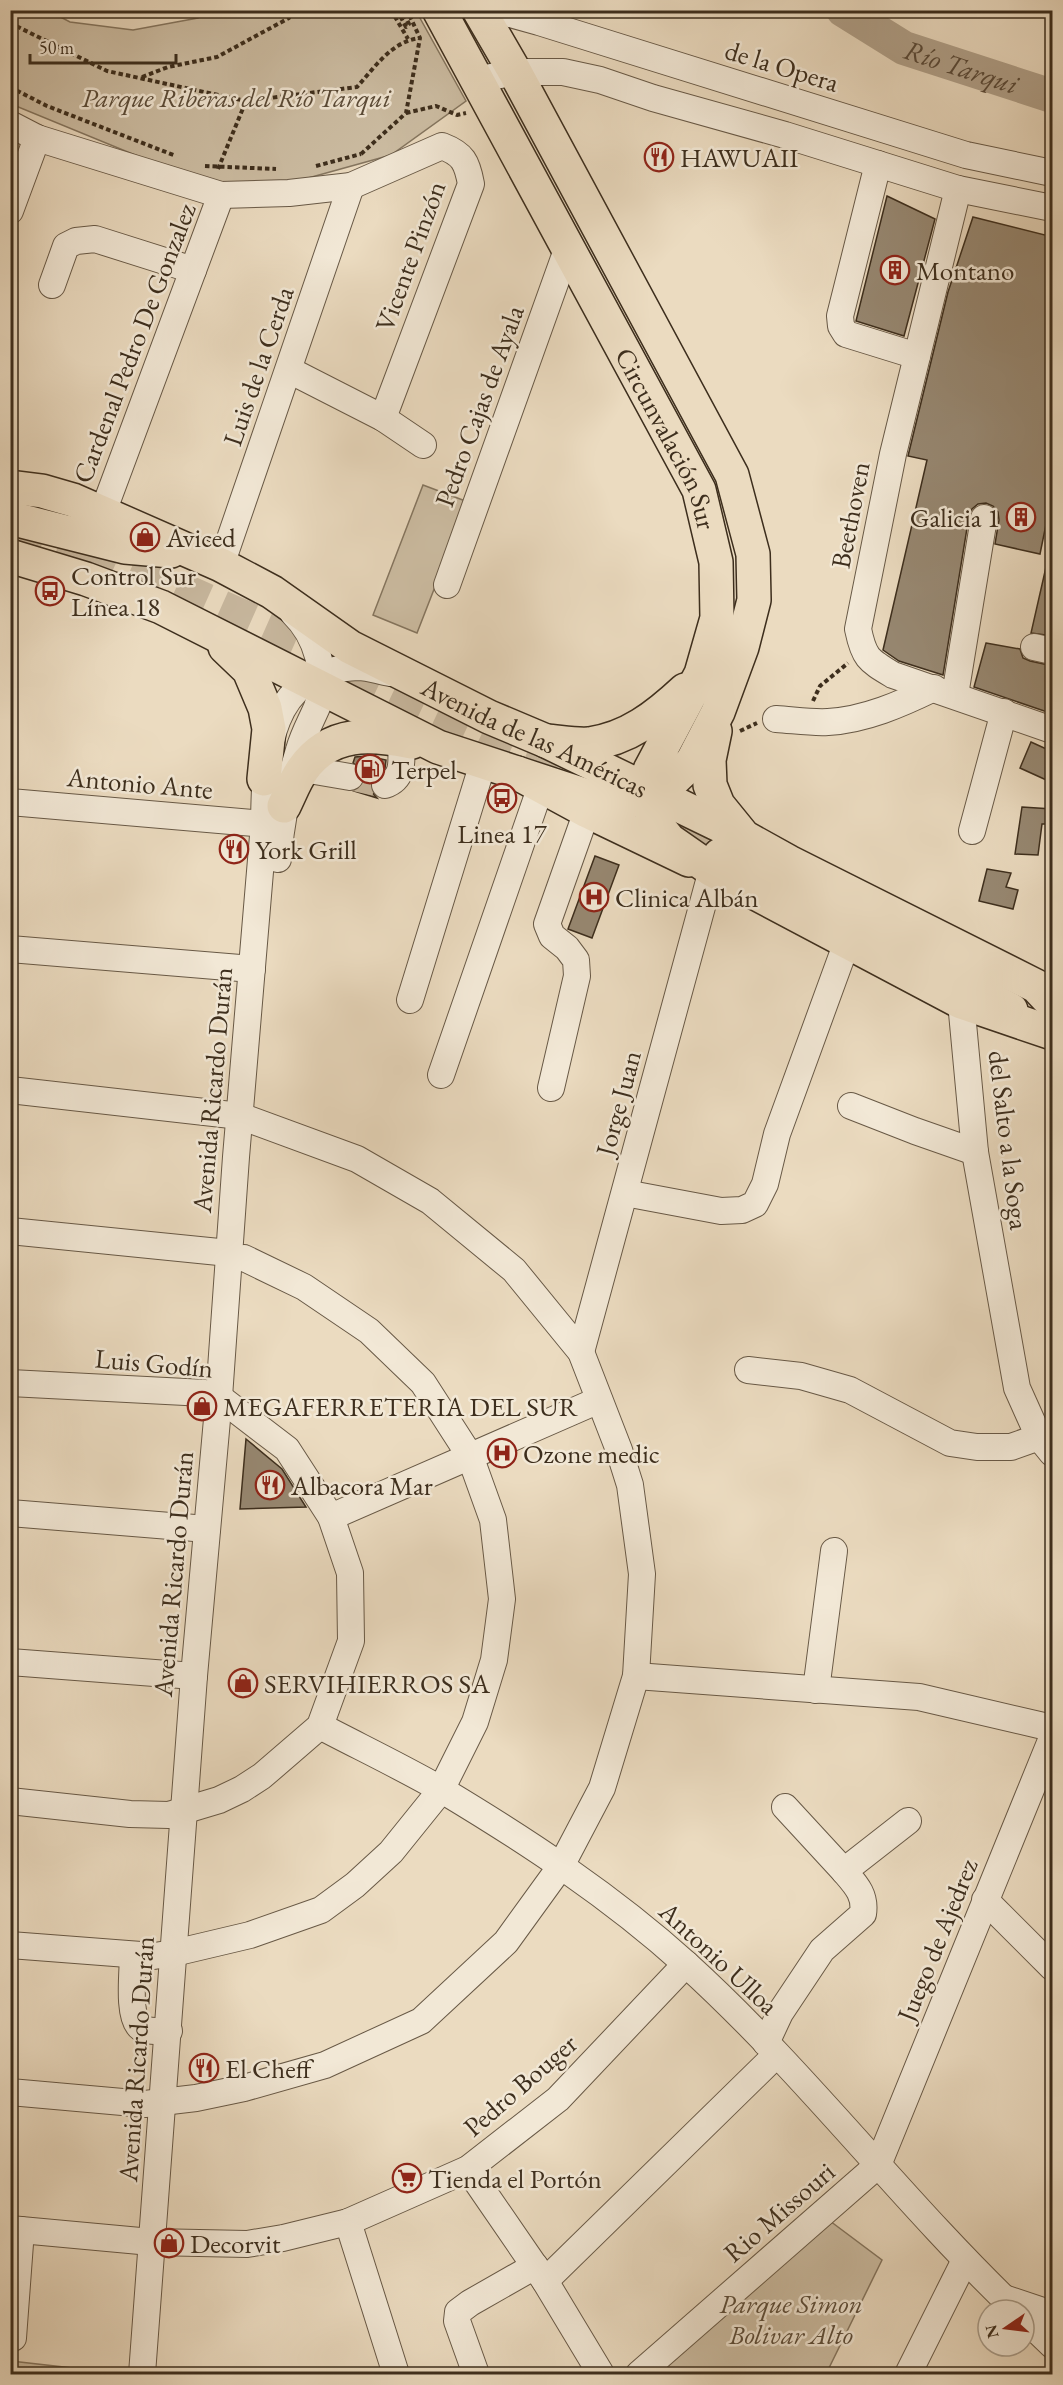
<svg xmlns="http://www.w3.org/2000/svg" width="1063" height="2385" font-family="'EB Garamond',serif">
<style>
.green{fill:#cdbea4;stroke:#857660;stroke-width:1.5}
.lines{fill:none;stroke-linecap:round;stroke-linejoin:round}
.stream{stroke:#82725e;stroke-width:6}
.river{stroke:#b0a089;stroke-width:34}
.building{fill:#978872;stroke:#3d2e1d;stroke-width:1.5}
.minor-tunnel{stroke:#c8b89f;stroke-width:26;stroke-dasharray:26 13;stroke-linecap:butt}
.major-tunnel{stroke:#c8b89f;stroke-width:33;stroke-dasharray:33 16;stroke-linecap:butt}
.minor-casing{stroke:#685946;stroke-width:28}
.major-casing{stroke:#3d2e1d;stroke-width:36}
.highway-casing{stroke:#3d2e1d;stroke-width:36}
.path{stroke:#3d2e1d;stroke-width:4;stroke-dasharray:4.5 3;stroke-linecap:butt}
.minor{stroke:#f2e8d6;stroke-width:26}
.major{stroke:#ebdbc0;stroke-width:33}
.highway{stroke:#ebdbc0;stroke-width:33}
.labels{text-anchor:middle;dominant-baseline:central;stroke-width:5;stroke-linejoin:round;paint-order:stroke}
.street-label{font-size:27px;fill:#3d2e1d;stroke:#f2e8d6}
.park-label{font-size:27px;font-style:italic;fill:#5a4b38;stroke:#f2e8d6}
.poi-label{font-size:27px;fill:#3d2e1d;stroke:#f2e8d6;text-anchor:start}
.water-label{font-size:28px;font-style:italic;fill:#5a4a38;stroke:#f2e8d6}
</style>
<rect width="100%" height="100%" fill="#ebdbc0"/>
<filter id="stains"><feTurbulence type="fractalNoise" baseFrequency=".00333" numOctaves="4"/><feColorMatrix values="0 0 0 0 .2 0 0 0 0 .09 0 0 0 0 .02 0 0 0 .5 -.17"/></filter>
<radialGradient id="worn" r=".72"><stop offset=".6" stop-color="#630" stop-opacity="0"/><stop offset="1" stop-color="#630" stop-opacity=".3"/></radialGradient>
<!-- green -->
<g class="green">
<polygon points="11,10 49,11 70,22 133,30 198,18 208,11 416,11 466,101 391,155 301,180 208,185 11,104"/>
<polygon points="423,485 468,502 417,633 373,615"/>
<polygon points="822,2215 882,2260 826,2374 651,2374"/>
<polygon points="11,2361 72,2368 71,2374 11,2374"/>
</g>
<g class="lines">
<!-- stream -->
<polyline class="stream" points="1052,1245 1049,1343 1052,1349"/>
<!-- river -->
<path class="river" id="s1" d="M843,10L904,48L1052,96"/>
</g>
<!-- building -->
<g class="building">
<polygon points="887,196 935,219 904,336 856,321"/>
<polygon points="973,217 1053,237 1053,490 1040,554 995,544 999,520 998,512 993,506 986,503 978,504 972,509 969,516 943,675 899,661 883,650 927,460 908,456 948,292"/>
<polygon points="1046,567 1053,567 1053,636 1031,633"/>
<polygon points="986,643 1020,649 1023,658 1030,661 1053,666 1053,714 974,687"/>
<polygon points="1031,742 1053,752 1053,783 1020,768"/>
<polygon points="368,756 386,760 385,768 373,776 370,783 371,791 377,798 354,791 361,787 365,779 364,771 353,763 355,757"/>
<polygon points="1022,807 1052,809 1051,824 1042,824 1038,855 1015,854"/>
<polygon points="595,856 619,865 592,938 568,929"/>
<polygon points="987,869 1011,873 1006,887 1018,890 1013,909 979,901"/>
<polygon points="246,1439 282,1469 306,1507 240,1509"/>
</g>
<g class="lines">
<!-- minor-tunnel -->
<polyline class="minor-tunnel" points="350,777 385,785"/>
<!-- major-tunnel -->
<g class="major-tunnel">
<polyline points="10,535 106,566"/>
<polyline points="87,547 374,674"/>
<polyline points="347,675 561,776"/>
<polyline points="636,802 722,846"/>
</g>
<!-- minor casing -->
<g class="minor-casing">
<g id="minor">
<polyline points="496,10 539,22 966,155 1052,173"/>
<polyline points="477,80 515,72 563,72 600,80 653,98 785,135 958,189 1052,208"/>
<path d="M10,124L37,138L221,195L289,193L351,186L442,146C463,154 467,162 471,184L383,418"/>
<polyline points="878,164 840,316 841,326 846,334 917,356"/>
<path d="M958,189L893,454L858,629C864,658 868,660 893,675L1052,730"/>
<polyline points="10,211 37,138"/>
<polyline points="52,285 66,246 76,241 95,239 193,270"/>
<polyline points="289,370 383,418 423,445"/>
<polyline points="103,512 221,195"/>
<polyline points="221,565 351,186"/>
<polyline points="447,585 568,247"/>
<polyline points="1034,647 1052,651"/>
<polyline points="955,695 984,518"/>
<path d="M776,719C793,720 811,723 828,722C865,720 901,704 934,688"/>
<polyline points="303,769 350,777"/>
<path d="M385,785C406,778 401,758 401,740"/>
<polyline points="10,802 264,824"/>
<polyline points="972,831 1004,712"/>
<path d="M278,859C281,822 288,786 299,750C303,735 311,721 317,707C328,675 317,636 293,613"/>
<polyline points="10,949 252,969"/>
<polyline points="410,1000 483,763"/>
<polyline points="961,1002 975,1152 1017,1388 1039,1437 1052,1453"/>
<polyline points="441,1075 541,786"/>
<polyline points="551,1088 577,976 576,960 567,948 552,936 547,924 587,811"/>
<polyline points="10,1090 240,1116 357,1159 430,1201 514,1270 581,1352 619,1450 630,1485 642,1574 636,1676 602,1788 561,1866 506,1942 421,2021 325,2065 244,2088 196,2098 145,2104 10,2092"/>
<polyline points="851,1106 915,1131 975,1152"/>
<polyline points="625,1193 721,1211 742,1210 755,1204 765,1184 777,1134 847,942"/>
<polyline points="10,1231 229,1253"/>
<polyline points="581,1352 712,870"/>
<polyline points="748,1370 801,1376 850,1390 950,1443 977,1447 1011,1447 1039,1437"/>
<polyline points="10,1383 205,1393 219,1397 287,1449 331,1517 350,1573 351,1641 320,1726 262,1776 242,1789 219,1800 169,1815 130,1814 10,1801"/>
<polyline points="10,1513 207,1529"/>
<polyline points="331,1517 599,1400"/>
<polyline points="10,1662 194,1676"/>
<polyline points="636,1676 919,1697 1052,1728"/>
<polyline points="816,1690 834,1551"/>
<path d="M320,1726C360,1747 402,1767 442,1790C527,1841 612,1897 686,1964C804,2071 901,2200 1016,2310"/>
<polyline points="785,1807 844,1871"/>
<polyline points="985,1900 1052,1967"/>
<polyline points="10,1945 154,1956 174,1953 250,1935 321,1910 355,1885 391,1852 441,1790 475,1722 494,1660 502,1599 493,1520 470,1456 423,1383 369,1331 304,1287 244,1258"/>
<path d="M133,1955C133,1970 127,2019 141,2028C148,2032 160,2031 169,2031"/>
<path d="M766,2043L780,2013L822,1950L863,1914C866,1895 856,1885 844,1871L908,1821"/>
<polyline points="468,2169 545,2281 601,2374"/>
<polyline points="348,2222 396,2374"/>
<polyline points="10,2229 151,2242 247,2244 283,2238 348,2222 468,2169 558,2099 686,1964"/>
<polyline points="545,2281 776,2055"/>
<polyline points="1004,2298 1052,2314"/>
<polyline points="1024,2318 1052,2345"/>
<polyline points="13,2338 21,2230"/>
<path d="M142,2374L194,1676L219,1397L236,1157L264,824C265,753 267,671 358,667C368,667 379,671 390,673"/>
<polyline points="476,2374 457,2321 458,2312 470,2303 535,2266"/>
<polyline points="639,2374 878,2165 1052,1738"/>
<polyline points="908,2374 965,2260"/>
</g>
</g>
<!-- major casing -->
<g class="major-casing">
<g id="major">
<path id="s2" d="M10,487L42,491L73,500L221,565L272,592L350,647L489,717L546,741L744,837"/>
<polyline points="10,518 125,547 171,551"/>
<polyline points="10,556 86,579 161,607 438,747 517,773 587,811 689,860"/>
<polyline points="225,647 249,670 265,708 269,729 264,779"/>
<path d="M284,806C290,794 295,780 303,769C331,730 371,734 412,742"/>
<polyline points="720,855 1011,1010"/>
</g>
</g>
<!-- highway casing -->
<g class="highway-casing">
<g id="highway">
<path id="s3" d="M439,10L699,490L716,562L717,618L701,674L650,770L651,812L660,829L669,840L712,870L961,1002L1052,1033"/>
<polyline points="479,10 515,72 732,475 753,554 754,600 742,647 718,712 692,762 672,781 637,798 620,804 602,801 517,773"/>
<polyline points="715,731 709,760 710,785 718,805 744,837 789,862 1036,986 1052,1003"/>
<path d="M546,741C560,742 575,745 589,744C628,739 657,716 685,690"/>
</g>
</g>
<!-- path -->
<g class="path">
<polyline points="391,10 408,39"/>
<polyline points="397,10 406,27 409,24 402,10"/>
<path d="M10,23L107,71L246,101L357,87C375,67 392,41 420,38"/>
<polyline points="142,77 168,67 217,57 289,18 292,10"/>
<polyline points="10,87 47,106 176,156"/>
<polyline points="406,113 436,106 457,115 466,113"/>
<polyline points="361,154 406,113 420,38 407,10"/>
<polyline points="205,166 276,169"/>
<polyline points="316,166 361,154"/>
<polyline points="218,169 246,101"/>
<polyline points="813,701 820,686 848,663"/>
<polyline points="740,731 757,723"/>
</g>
<!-- minor -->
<use href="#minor" class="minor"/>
<!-- major -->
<use href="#major" class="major"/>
<!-- highway -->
<use href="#highway" class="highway"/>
</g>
<!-- icons -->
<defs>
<g id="restaurant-ring" transform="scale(1.5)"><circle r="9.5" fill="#f2e8d6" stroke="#8f2418" stroke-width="1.5"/><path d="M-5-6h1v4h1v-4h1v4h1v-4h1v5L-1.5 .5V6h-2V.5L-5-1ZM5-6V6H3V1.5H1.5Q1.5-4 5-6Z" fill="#8f2418"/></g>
<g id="building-ring" transform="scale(1.5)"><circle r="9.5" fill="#f2e8d6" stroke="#8f2418" stroke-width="1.5"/><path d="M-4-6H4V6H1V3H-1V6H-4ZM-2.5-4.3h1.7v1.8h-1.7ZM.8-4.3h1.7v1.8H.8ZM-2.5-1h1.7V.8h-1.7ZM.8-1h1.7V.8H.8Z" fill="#8f2418"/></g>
<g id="shop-ring" transform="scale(1.5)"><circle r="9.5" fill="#f2e8d6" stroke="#8f2418" stroke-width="1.5"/><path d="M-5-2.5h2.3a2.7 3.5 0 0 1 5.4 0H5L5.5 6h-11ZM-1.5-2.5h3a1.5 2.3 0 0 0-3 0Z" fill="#8f2418"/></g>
<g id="bus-ring" transform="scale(1.5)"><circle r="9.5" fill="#f2e8d6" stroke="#8f2418" stroke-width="1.5"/><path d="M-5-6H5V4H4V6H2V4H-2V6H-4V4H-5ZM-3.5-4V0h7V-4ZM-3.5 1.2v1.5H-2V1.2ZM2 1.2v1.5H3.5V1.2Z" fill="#8f2418"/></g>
<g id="fuel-ring" transform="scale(1.5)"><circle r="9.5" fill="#f2e8d6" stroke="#8f2418" stroke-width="1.5"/><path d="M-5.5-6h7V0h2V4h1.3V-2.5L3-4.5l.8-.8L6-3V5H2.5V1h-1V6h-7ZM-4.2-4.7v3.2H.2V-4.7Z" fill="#8f2418"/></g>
<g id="hospital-ring" transform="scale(1.5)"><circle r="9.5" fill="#f2e8d6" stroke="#8f2418" stroke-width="1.5"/><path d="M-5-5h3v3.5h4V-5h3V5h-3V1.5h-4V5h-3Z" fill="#8f2418"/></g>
<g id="supermarket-ring" transform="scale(1.5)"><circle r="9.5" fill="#f2e8d6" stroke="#8f2418" stroke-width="1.5"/><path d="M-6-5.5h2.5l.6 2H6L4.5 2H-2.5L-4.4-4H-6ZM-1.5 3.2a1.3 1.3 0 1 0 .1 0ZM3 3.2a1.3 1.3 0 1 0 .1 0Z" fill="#8f2418"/></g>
</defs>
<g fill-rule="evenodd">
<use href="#restaurant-ring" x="659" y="157"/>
<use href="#building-ring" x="895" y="270"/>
<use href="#building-ring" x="1021" y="517"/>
<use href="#shop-ring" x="145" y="537"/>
<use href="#bus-ring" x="50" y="591"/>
<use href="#fuel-ring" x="370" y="769"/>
<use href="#bus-ring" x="502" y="798"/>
<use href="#restaurant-ring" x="234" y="849"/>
<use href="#hospital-ring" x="594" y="897"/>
<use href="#shop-ring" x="202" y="1406"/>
<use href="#hospital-ring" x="502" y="1453"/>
<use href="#restaurant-ring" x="270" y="1485"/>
<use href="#shop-ring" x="243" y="1683"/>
<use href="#restaurant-ring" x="204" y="2068"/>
<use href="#supermarket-ring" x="407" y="2178"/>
<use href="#shop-ring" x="169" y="2243"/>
</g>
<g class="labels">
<!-- street labels -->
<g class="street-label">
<text transform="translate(782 66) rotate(17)">de la Opera</text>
<text transform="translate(410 256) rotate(-70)">Vicente Pinzón</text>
<text transform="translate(134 343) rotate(-69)">Cardenal Pedro De Gonzalez</text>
<text transform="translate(258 366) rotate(-71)">Luis de la Cerda</text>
<text transform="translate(479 406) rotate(-70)">Pedro Cajas de Ayala</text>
<text stroke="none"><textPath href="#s3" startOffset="486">Circunvalación Sur</textPath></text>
<text transform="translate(850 515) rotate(-79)">Beethoven</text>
<text stroke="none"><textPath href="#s2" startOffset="585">Avenida de las Américas</textPath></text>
<text transform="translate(140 783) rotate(5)">Antonio Ante</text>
<text transform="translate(212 1090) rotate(-85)">Avenida Ricardo Durán</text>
<text transform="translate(618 1103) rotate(-75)">Jorge Juan</text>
<text transform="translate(1009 1140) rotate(83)">del Salto a la Soga</text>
<text transform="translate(154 1363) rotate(5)">Luis Godín</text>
<text transform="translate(173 1574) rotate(-85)">Avenida Ricardo Durán</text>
<text transform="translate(937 1940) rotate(-68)">Juego de Ajedrez</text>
<text transform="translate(719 1958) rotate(43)">Antonio Ulloa</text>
<text transform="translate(136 2059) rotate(-86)">Avenida Ricardo Durán</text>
<text transform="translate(520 2085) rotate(-41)">Pedro Bouger</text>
<text transform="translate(779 2212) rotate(-41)">Rio Missouri</text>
</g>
<!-- park labels -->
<g class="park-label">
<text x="236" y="97">Parque Riberas del Río Tarqui</text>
<text x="791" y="2303">Parque Simon<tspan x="791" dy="31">Bolivar Alto</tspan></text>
</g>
<!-- poi labels -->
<g class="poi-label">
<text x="680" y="157">HAWUAII</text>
<text x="916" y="270">Montano</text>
<text x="1000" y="517" text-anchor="end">Galicia 1</text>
<text x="166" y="537">Aviced</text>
<text x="71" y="575">Control Sur<tspan x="71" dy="31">Línea 18</tspan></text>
<text x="391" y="769">Terpel</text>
<text x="502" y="833" text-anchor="middle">Linea 17</text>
<text x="255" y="849">York Grill</text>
<text x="615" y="897">Clinica Albán</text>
<text x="223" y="1406">MEGAFERRETERIA DEL SUR</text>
<text x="523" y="1453">Ozone medic</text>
<text x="291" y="1485">Albacora Mar</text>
<text x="264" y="1683">SERVIHIERROS SA</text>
<text x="225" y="2068">El Cheff</text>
<text x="428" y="2178">Tienda el Portón</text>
<text x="190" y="2243">Decorvit</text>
</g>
<!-- water labels -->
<g class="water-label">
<text stroke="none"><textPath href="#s1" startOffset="132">Río Tarqui</textPath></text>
</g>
</g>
<!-- margin -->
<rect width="1063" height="2385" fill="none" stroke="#ebdbc0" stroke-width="36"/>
<rect x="12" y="12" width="1039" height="2361" fill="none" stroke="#3d2e1d" stroke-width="3"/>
<rect x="18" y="18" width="1027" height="2349" fill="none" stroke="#3d2e1d" stroke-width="1.5"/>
<!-- north arrow -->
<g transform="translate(1006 2328) rotate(256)"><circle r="28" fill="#f2e8d6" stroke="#aa9e8c" stroke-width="1.5"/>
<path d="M0-4.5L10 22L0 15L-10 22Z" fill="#8f2418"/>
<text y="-9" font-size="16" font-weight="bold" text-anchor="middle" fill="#3d2e1d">N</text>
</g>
<!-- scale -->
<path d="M30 54v9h146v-9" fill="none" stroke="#3d2e1d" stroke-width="3"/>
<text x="39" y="54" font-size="18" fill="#3d2e1d" stroke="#f2e8d6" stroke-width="4.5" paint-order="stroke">50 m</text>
<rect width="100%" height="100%" filter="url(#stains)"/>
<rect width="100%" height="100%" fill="url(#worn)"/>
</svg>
